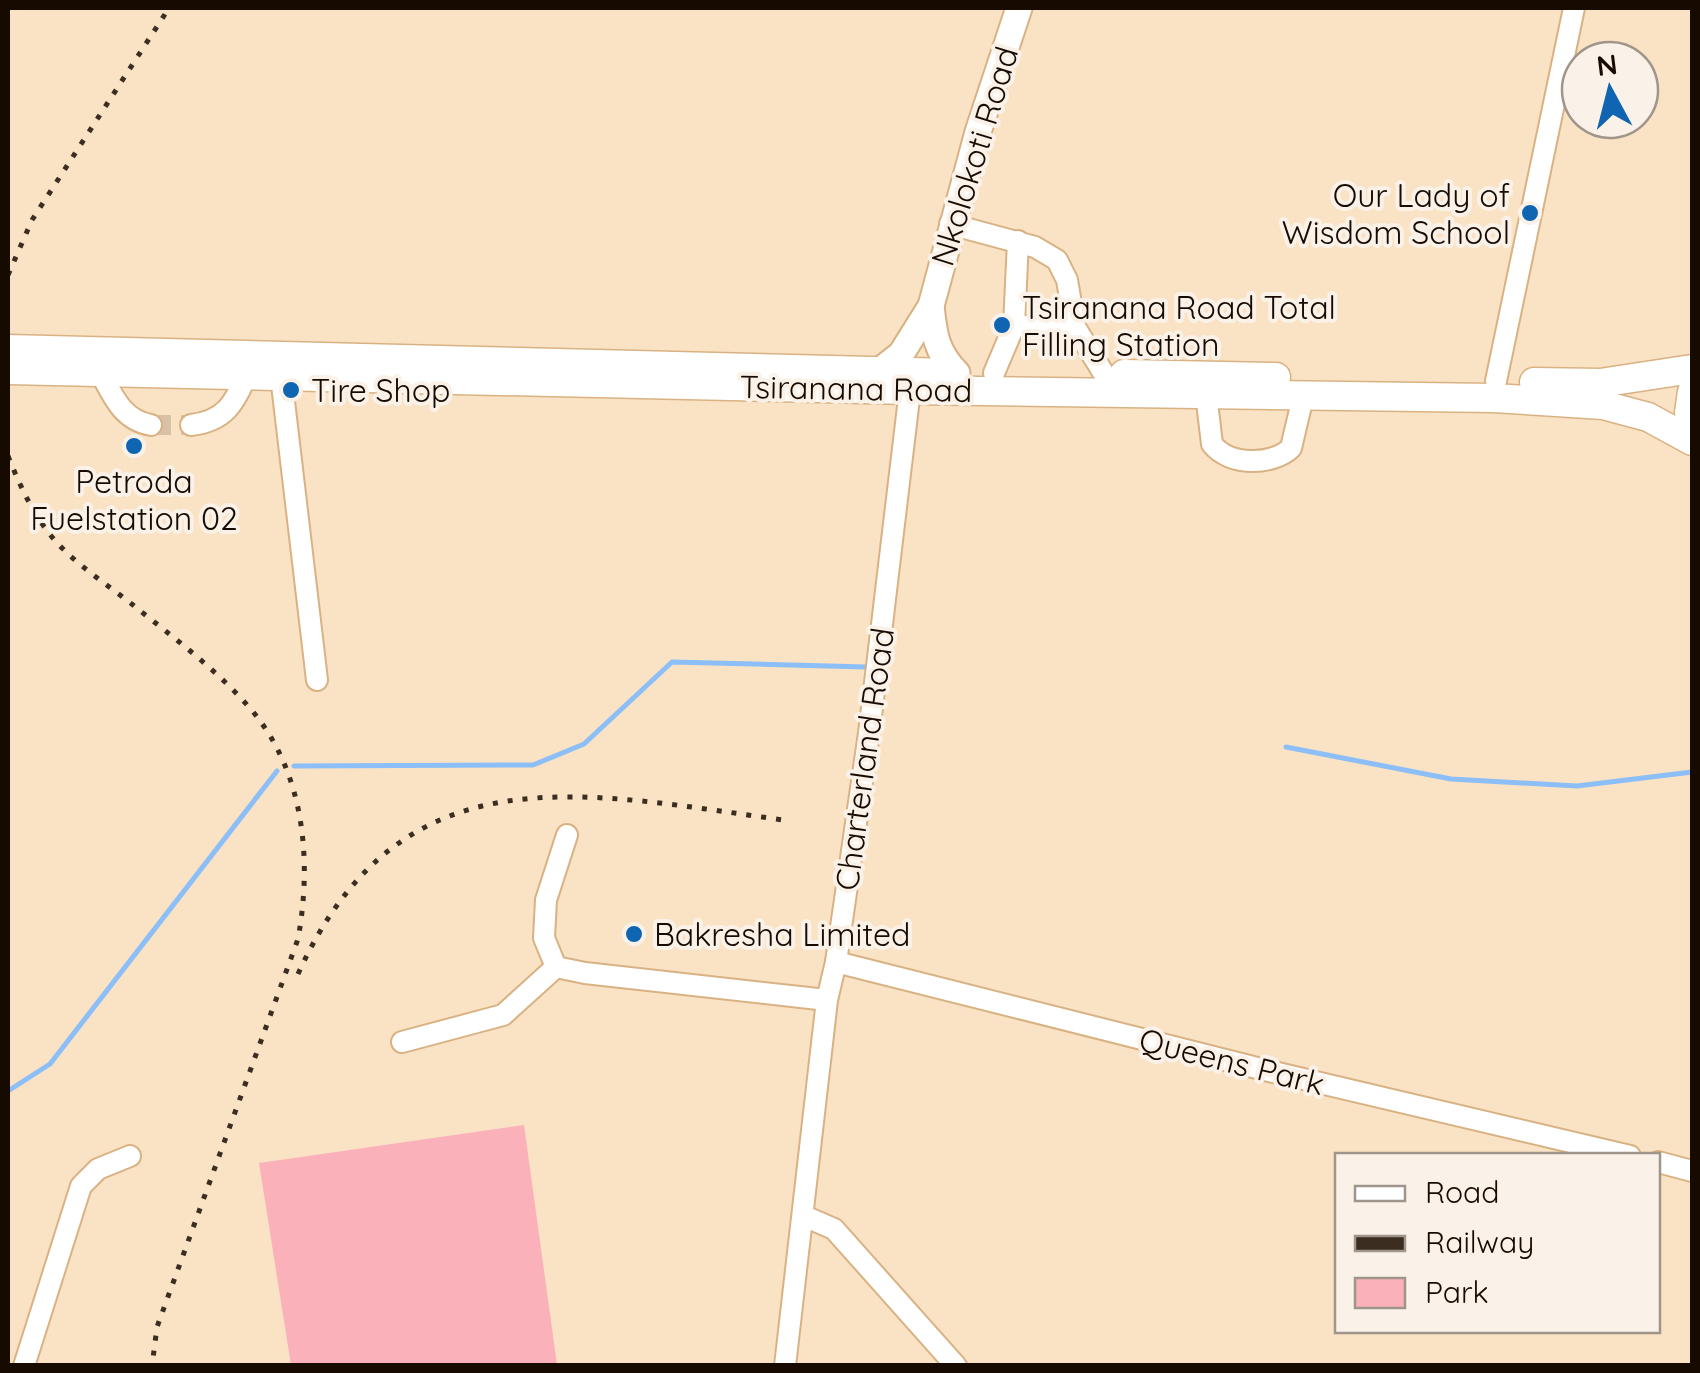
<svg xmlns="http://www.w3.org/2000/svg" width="1700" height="1373" font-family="Quicksand,sans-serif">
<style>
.green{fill:#fab1b9}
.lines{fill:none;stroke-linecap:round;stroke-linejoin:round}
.stream{stroke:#8cbef7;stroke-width:5}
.minor-tunnel{stroke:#d8c2a7;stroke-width:20;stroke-dasharray:20 10;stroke-linecap:butt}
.minor-casing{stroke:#d9b283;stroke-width:24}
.major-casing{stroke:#d9b283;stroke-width:29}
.highway-casing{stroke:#d9b283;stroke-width:31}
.minor{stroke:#fff;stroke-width:20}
.major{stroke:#fff;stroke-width:25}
.highway{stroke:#fff;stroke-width:28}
.rail{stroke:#3b2d20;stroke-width:5;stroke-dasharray:5 10;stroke-linecap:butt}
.poi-dot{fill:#1065b3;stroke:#faf2e8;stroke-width:4}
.labels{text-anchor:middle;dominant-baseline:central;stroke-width:8;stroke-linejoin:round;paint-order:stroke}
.street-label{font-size:32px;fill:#170a00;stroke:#faf2e8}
.poi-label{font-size:32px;fill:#170a00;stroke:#faf2e8;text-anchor:start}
</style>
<rect width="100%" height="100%" fill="#fae2c5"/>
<!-- green -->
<polygon class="green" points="524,1125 557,1365 291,1365 259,1163"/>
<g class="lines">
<!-- stream -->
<g class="stream">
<polyline points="1286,747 1451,779 1577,786 1692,772"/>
<polyline points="294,766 533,765 584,744 672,662 866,667"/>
<polyline points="8,1091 50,1064 277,771"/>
</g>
<!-- minor-tunnel -->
<polyline class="minor-tunnel" points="151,425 191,425"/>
<!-- minor casing -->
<g class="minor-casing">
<g id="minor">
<polyline points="950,224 1035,247 1057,260 1067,280 1075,327 1104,374"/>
<polyline points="1014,326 1075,327"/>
<path d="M100,372C113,396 122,420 151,425"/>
<polyline points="994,373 1014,326 1018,241"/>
<polyline points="281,376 317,680"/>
<polyline points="1496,381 1574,8"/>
<path d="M1206,394L1212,444C1229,466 1272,466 1291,448L1303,397"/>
<path d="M191,425C225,421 234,404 247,374"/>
<polyline points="567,835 546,900 544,938 556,967 585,973 827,1000"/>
<polyline points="836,962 1269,1071 1630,1156"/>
<polyline points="402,1042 503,1015 556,967"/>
<polyline points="1658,1162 1692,1171"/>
<polyline points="804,1216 834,1229 956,1366"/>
<polyline points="24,1366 81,1186 98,1169 130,1156"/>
<polyline points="785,1366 827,1000 836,962 869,733 910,390"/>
</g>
</g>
<!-- major casing -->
<g class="major-casing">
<g id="major">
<path d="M931,306C934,334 936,352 957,373"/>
<polyline points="882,369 901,354 931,306 978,132 1019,8"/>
</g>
</g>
<!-- highway casing -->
<g class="highway-casing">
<g id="highway">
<polyline points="8,349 951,373"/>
<polyline points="8,370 910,390 1494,398 1603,405 1648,417 1692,441"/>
<polyline points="1124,374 1276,377"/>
<polyline points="1534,382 1600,383 1692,369"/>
<polyline points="1692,392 1689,413 1692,427"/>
</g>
</g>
<!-- minor -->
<use href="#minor" class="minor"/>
<!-- major -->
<use href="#major" class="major"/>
<!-- highway -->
<use href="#highway" class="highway"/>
<!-- rail -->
<g class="rail">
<polyline points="8,275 32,220 169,8"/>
<path d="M8,456C21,488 36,522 62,548C83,569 110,587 133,605C174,638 220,672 254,713C305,776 312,862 298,939L157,1327L152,1366"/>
<path d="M298,974C402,744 588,794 791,821"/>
</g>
</g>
<!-- markers -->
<g class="poi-dot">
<circle cx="1530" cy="213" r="10"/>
<circle cx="1002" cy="325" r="10"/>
<circle cx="291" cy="390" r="10"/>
<circle cx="134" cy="446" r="10"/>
<circle cx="634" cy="934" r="10"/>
</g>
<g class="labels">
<!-- street labels -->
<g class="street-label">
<text transform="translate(974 156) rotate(-73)">Nkolokoti Road</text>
<text transform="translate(856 388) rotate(1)">Tsiranana Road</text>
<text transform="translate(864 759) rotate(-82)">Charterland Road</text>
<text transform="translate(1232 1061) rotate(14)">Queens Park</text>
</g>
<!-- poi labels -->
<g class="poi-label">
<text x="1510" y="195" text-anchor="end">Our Lady of<tspan x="1510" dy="37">Wisdom School</tspan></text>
<text x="1022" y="307">Tsiranana Road Total<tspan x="1022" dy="37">Filling Station</tspan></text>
<text x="311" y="390">Tire Shop</text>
<text x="134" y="481" text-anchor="middle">Petroda<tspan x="134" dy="37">Fuelstation 02</tspan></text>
<text x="654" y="934">Bakresha Limited</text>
</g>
</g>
<!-- border -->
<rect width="1700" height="1373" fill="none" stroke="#170a00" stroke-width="20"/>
<!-- legend -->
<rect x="1335" y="1153" width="325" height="180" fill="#faf2e8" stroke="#9f958b" stroke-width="2.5"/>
<rect x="1355" y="1186" width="50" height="15" fill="#ffffff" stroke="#9f958b" stroke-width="2.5"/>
<text x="1425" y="1203" font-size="30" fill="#170a00">Road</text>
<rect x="1355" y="1236" width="50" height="15" fill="#3b2d20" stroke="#9f958b" stroke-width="2.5"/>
<text x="1425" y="1253" font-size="30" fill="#170a00">Railway</text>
<rect x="1355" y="1278" width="50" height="30" fill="#fab1b9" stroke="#9f958b" stroke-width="2.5"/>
<text x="1425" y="1303" font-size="30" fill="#170a00">Park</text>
<!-- north arrow -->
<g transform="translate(1610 90) rotate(353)"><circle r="48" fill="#faf2e8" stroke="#9f958b" stroke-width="2.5"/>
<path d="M0-8L18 38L0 25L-18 38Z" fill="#1065b3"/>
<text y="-15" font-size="28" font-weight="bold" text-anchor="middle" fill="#170a00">N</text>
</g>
</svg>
